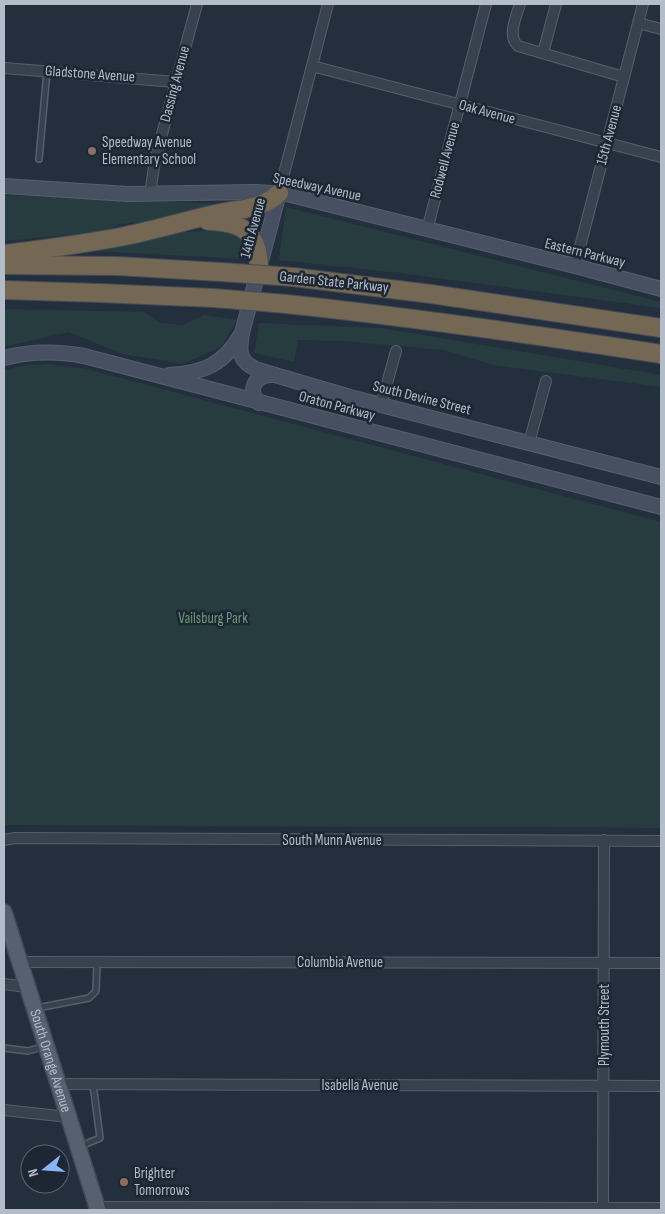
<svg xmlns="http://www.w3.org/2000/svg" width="665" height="1214" font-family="'Sofia Sans Condensed',sans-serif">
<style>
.green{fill:#263c3f}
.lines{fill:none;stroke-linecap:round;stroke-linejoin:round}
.lane-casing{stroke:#565f6c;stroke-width:8}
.street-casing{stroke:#565f6c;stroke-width:12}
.secondary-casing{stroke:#565f6c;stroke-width:16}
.primary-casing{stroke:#414a57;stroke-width:18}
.highway-casing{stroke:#434c59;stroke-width:20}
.lane{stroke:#38414e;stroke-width:5}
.street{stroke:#38414e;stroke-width:10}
.secondary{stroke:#465061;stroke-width:14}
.primary{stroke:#56606e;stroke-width:15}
.highway{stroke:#746855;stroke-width:18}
.highway-bridge-casing{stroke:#434c59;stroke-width:20;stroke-linecap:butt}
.highway-bridge{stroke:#746855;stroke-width:18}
.education-dot{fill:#8d6e63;stroke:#1d2633;stroke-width:2}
.labels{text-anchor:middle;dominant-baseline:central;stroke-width:5;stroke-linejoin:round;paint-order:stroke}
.street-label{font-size:15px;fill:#b4bcc9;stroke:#1d2633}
.poi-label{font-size:15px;fill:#b4bcc9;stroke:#1d2633;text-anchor:start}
.park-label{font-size:15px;fill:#6b9a76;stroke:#1d2633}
</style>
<rect width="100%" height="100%" fill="#242f3e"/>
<!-- green -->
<g class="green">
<polygon points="4,195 224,204 154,221 118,224 107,231 4,241"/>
<polygon points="286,207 661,302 661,308 400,273 279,260"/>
<polygon points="226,230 247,243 246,259 92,251 95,247 167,233"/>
<polygon points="4,309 144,312 160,323 183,325 204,315 237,320 221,347 183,364 122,354 69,332 4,347"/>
<polygon points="259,323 381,328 661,375 661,387 493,365 444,350 342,341 298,340 294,362 254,353"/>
<polygon points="48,364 91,370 661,522 661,828 4,825 4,370 25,365"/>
</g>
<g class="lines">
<!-- lane casing -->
<g class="lane-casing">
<g id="lane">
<polyline points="39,159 47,71"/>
<polyline points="37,1008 89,998 96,991 97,963"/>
<polyline points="4,1048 28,1051 45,1046"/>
<polyline points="81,1146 100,1138 93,1084"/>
</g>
</g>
<!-- street casing -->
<g class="street-casing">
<g id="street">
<path d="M520,4C516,17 507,36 518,46L624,77"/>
<polyline points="638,23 661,29"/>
<polyline points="543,53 556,4"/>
<polyline points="312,66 661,157"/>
<polyline points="4,68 176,82"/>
<polyline points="279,193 328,4"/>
<polyline points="150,194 155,160 197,4"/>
<polyline points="427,230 486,4"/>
<polyline points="575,266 643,4"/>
<polyline points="381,405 396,351"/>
<polyline points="529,443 546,381"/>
<polyline points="4,840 15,838 661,841"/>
<polyline points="20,962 661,963"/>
<polyline points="4,984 27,987"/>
<polyline points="58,1084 661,1086"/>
<polyline points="4,1110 68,1117"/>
<polyline points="97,1207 661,1208"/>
<polyline points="603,1210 604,840"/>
</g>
</g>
<!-- secondary casing -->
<g class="secondary-casing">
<g id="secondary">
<polyline points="4,186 128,194 255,192 287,194 575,266 661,289"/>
<path d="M242,333C239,352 238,361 258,370L350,397L661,477"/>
<path d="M4,358C31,351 56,351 84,356L661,507"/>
<path d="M169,375C205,373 224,364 242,333L279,193"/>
<path d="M259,403C246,389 256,374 274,375"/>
</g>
</g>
<!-- primary casing -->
<g class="primary-casing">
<g id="primary">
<path id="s1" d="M4,912L98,1210"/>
</g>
</g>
<!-- highway casing -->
<g class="highway-casing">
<g id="highway">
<path d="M208,221C242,222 257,231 259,266"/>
<path d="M4,254C44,249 85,244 125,236C155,230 185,221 215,214C237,209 262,210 279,193"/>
<polyline points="4,265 117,266 221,272"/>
<polyline points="293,277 431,294 661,328"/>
<polyline points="4,290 99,293 214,298"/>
<path d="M286,304C411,317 536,335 661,354"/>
</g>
</g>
<!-- lane -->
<use href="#lane" class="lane"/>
<!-- street -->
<use href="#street" class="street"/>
<!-- secondary -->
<use href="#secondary" class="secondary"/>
<!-- primary -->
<use href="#primary" class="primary"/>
<!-- highway -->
<use href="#highway" class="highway"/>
<!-- highway-bridge casing -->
<g class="highway-bridge-casing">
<g id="highway-bridge">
<polyline points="221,272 293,277"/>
<polyline points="214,298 286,304"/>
</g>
</g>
<!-- highway-bridge -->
<use href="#highway-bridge" class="highway-bridge"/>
</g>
<!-- markers -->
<g class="education-dot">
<circle cx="92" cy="151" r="5"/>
<circle cx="124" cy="1182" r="5"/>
</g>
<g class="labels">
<!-- street labels -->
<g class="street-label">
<text transform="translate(90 74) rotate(4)">Gladstone Avenue</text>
<text transform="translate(175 84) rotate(-75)">Dassing Avenue</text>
<text transform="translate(487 112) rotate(15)">Oak Avenue</text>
<text transform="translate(609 135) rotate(-75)">15th Avenue</text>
<text transform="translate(445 160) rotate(-75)">Rodwell Avenue</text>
<text transform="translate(317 187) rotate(12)">Speedway Avenue</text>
<text transform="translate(253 228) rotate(-75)">14th Avenue</text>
<text transform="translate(585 253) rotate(14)">Eastern Parkway</text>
<text transform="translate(334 282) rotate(6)">Garden State Parkway</text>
<text transform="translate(422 398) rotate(14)">South Devine Street</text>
<text transform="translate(337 406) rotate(15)">Oraton Parkway</text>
<text x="332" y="840">South Munn Avenue</text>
<text x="340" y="962">Columbia Avenue</text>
<text transform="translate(604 1025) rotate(-90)">Plymouth Street</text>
<text stroke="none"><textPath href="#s1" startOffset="156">South Orange Avenue</textPath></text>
<text x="360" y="1085">Isabella Avenue</text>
</g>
<!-- poi labels -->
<g class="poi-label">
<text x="102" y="142">Speedway Avenue<tspan x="102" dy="17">Elementary School</tspan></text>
<text x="134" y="1173">Brighter<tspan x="134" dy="17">Tomorrows</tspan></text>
</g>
<!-- park labels -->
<g class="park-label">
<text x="213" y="618">Vailsburg Park</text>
</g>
</g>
<!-- border -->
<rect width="665" height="1214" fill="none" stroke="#b4bcc9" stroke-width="10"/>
<!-- north arrow -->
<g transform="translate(45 1169) rotate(253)"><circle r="24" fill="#1d2633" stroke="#59626f"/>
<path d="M0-4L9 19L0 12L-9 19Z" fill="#8ab4f8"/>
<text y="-8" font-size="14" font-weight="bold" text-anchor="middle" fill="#b4bcc9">N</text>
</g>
</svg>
